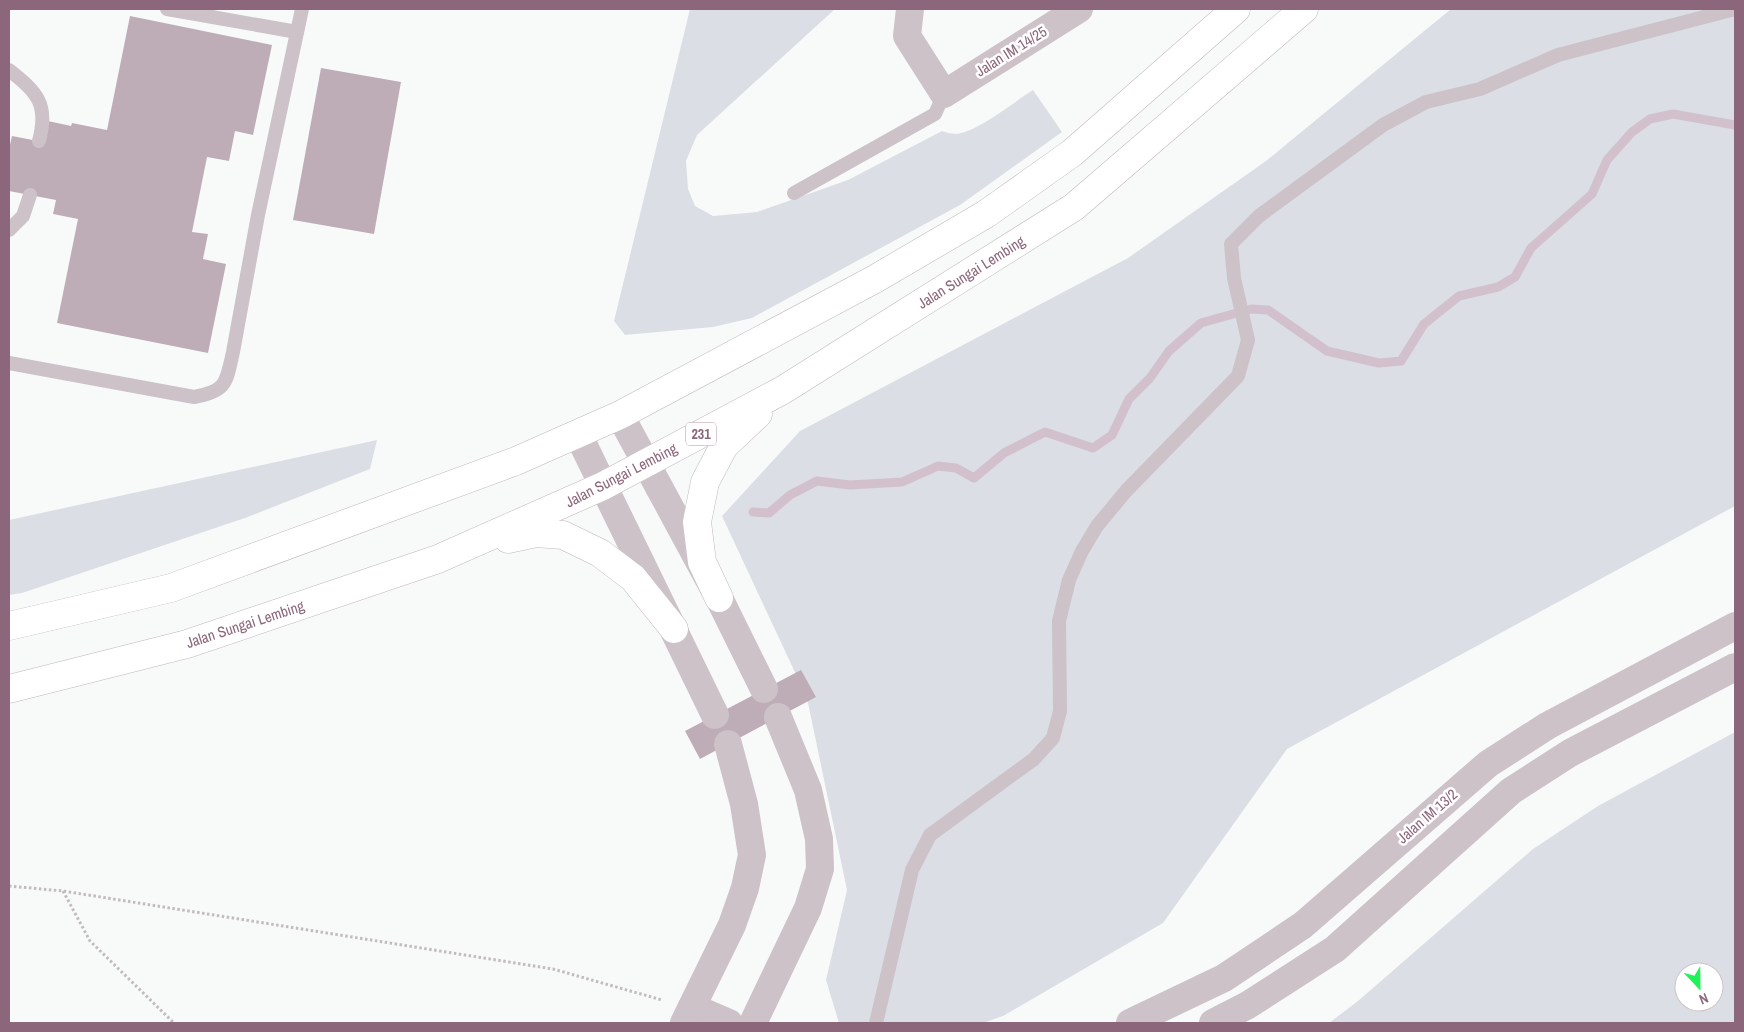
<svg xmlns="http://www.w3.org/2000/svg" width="1744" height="1032" font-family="'Archivo Narrow',sans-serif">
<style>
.green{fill:#dbdee5;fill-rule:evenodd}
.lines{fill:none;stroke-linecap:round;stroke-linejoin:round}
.stream{stroke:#d2c1cd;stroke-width:9}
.building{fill:#beadb7}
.primary-casing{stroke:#c1b6bc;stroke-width:29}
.path{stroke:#c2bbbf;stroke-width:3;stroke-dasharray:2.5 2.5;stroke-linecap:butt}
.service{stroke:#ccc2c8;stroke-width:14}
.minor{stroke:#ccc2c8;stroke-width:28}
.primary{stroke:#fff;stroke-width:28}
.labels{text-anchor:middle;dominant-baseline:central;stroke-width:5;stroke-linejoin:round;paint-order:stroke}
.shield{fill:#fff;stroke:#ae94a2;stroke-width:1}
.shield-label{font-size:14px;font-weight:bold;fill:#8c667a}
.street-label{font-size:15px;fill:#8c667a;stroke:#fff}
</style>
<rect width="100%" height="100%" fill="#f8fafa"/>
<!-- green -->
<g class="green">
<path d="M690,9H835L697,135L686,161L688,189L695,206L713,216L757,212L848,180L942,131C948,133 955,135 961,133C982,128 1014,102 1033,90L1062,132L960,205L752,318L713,327L625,335L614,321Z"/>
<polygon points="1451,9 1735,9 1735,506 1287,749 1163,923 1003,1016 983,1023 839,1023 826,980 847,890 807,698 722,516 800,431 1128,258 1266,161"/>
<polygon points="377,440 370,469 245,518 22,593 9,595 9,520"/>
<path d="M1735,732V1023H1329L1358,1001L1533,849L1598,806ZM1684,972H1714V1002H1684Z"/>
</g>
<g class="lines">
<!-- stream -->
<polyline class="stream" points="753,512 769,513 790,495 817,481 850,485 902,482 938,466 956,468 974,478 1004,453 1045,432 1093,448 1112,435 1129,399 1150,378 1169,351 1201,323 1251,309 1268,310 1327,351 1379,363 1401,361 1424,324 1459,296 1498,287 1515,277 1531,248 1592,194 1607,160 1632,132 1650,119 1673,114 1735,125"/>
</g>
<!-- building -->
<g class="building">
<polygon points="130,16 272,45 253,135 235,131 229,161 207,157 192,232 208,234 203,259 226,264 208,353 57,323 78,219 53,214 56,200 9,191 9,149 12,136 43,142 48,121 71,126 72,123 107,130"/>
<polygon points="321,68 401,82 374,234 293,220"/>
<polygon points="801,670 816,697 700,759 685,731"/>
</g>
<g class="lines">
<!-- primary casing -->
<g class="primary-casing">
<g id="primary">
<polyline points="508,539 536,533 563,535 600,553 633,578 674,629"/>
<polyline points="719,598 702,562 697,522 705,482 724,446 758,414"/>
<polyline points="9,626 171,588 516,461 620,415 875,279 986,214 1072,153 1236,9"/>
<polyline points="9,689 187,644 438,559 603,486 783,390 1074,207 1304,9"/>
</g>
</g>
<!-- path -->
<g class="path">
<polyline points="9,886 63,891 553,969 662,1000"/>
<polyline points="63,891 90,941 174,1023"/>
</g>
<!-- service -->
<g class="service">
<polyline points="167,9 297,32"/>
<path d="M9,70C37,92 49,104 39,141"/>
<polyline points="794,193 935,114 944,94"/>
<polyline points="9,230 23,216 30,195"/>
<path d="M9,363L194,397C227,391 226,383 233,352L258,215L302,9"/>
<polyline points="876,1023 912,870 930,835 1034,759 1053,738 1060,711 1059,621 1069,580 1082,551 1097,526 1126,491 1238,376 1248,340 1234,278 1231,244 1259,216 1383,125 1426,102 1480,89 1558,55 1735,9"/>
</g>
<!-- minor -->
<g class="minor">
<polyline points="910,9 907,36 944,94 1079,9"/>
<polyline points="620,415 719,598 764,689"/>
<polyline points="578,434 715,715"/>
<polyline points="692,1007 729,1023"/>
<polyline points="684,1023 732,925 745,888 752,855 744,804 728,744"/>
<polyline points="753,1023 808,908 820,869 819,839 808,790 778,717"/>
<polyline points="1130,1023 1224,978 1303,925 1488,764 1547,726 1735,626"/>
<polyline points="1213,1023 1248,1005 1335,949 1511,791 1570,753 1735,667"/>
</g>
<!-- primary -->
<use href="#primary" class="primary"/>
</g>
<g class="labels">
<!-- shield labels -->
<rect class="shield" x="686" y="422.5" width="30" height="23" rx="4"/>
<g class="shield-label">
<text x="701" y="434">231</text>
</g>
<!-- street labels -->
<g class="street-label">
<text transform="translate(1011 51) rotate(-32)">Jalan IM 14/25</text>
<text transform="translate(971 272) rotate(-32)">Jalan Sungai Lembing</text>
<text transform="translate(621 475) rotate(-27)">Jalan Sungai Lembing</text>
<text transform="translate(245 624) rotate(-18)">Jalan Sungai Lembing</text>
<text transform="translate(1427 816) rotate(-41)">Jalan IM 13/2</text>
</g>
</g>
<!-- border -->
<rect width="1744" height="1032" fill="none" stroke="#8c667a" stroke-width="20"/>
<!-- north arrow -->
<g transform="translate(1699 987) rotate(158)"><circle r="24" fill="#ffffff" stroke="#d1c2ca"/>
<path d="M0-4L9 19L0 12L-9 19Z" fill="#1ff357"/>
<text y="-8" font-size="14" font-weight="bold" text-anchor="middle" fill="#8c667a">N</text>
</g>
</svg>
